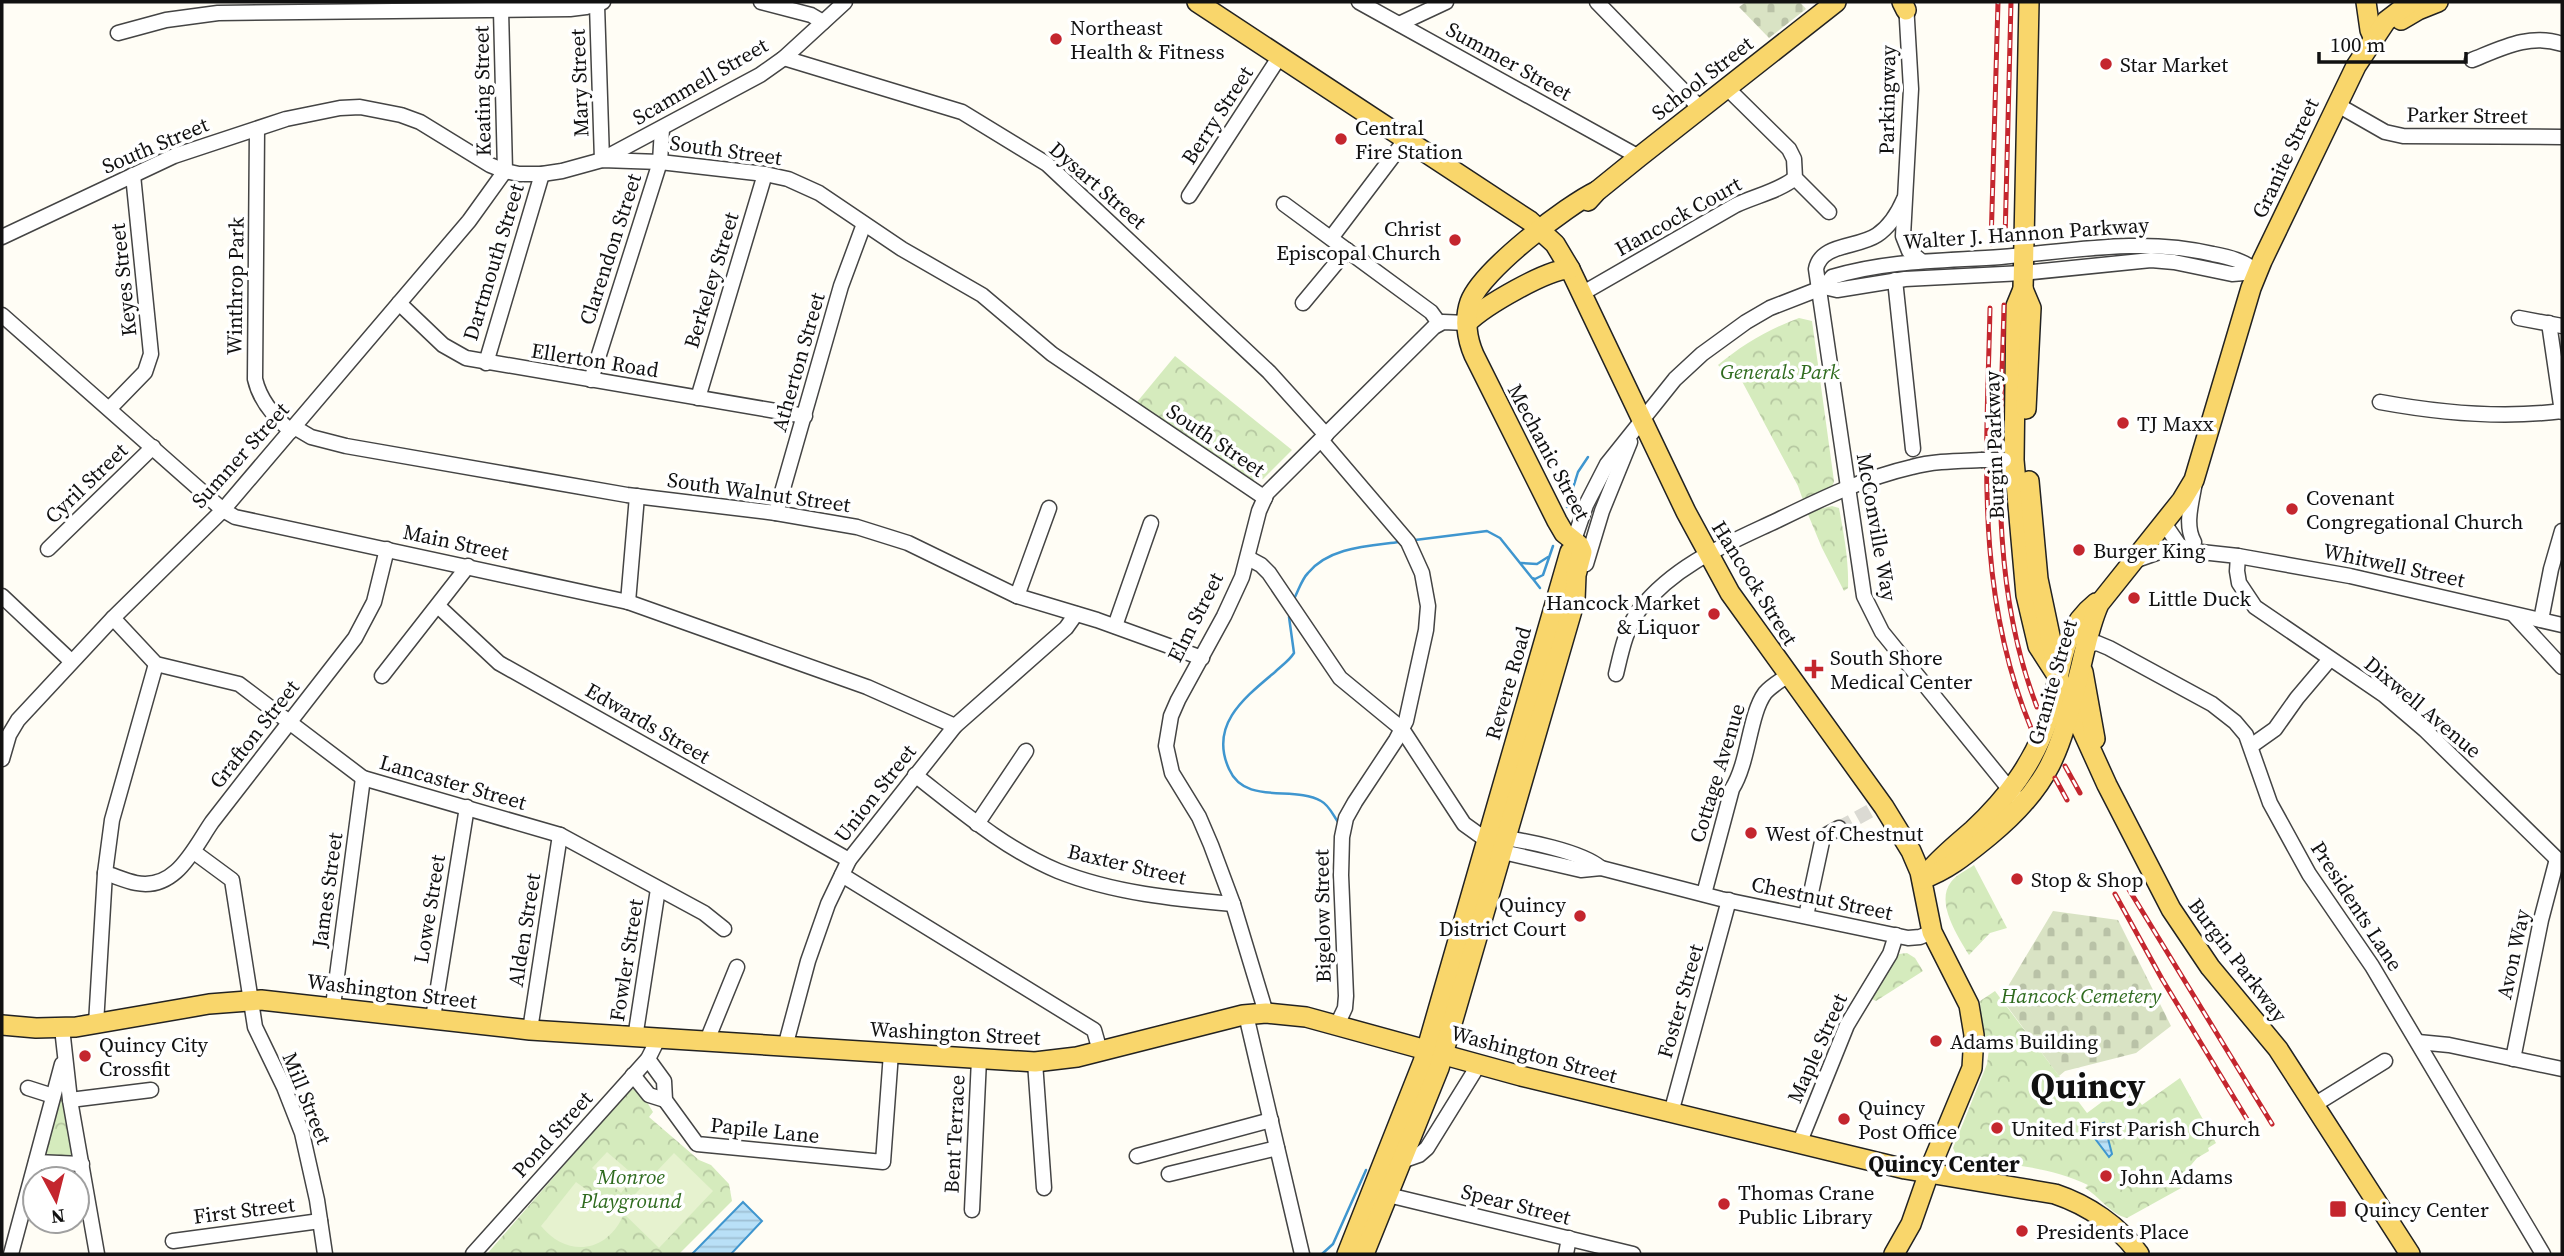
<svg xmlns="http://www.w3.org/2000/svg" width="2564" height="1256" font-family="'Source Serif 4',serif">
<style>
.cemetery{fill:url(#cemetery-stones)}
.park{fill:url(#park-crowns)}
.pitch{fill:#e6f2cf}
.water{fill:url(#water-rules);stroke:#3f96cf;stroke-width:2}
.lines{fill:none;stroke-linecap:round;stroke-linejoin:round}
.stream{stroke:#3f96cf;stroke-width:2.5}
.minor-tunnel{stroke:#dbdad3;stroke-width:14;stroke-dasharray:14 7;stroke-linecap:butt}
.minor-casing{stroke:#444;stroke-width:17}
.major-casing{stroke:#222;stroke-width:22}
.minor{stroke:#fff;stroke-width:14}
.major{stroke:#f9d66b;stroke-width:19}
.rail-casing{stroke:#c4262e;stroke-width:5}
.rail{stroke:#fff;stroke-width:2.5;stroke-dasharray:8;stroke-linecap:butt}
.minor-bridge-casing{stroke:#444;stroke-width:17;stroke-linecap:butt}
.minor-bridge{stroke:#fff;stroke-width:14}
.poi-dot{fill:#c4262e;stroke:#fff;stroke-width:2.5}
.labels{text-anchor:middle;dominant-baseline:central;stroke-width:7;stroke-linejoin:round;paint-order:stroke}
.poi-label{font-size:21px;fill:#111;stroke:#fff;text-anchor:start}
.street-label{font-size:21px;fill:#111;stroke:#fff}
.park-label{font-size:21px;font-style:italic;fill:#2f6b1f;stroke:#fff}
.neighbourhood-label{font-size:23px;font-weight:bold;fill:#111;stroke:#fff}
.town-label{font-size:35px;font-weight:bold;fill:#111;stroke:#fff}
</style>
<defs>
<pattern id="cemetery-stones" width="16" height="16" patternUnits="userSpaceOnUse" patternTransform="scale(1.75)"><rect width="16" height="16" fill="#d9e3c4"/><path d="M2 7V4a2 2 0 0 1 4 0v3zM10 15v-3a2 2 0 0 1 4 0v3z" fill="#b9c2a7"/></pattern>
<pattern id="park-crowns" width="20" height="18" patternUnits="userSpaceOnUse" patternTransform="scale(1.75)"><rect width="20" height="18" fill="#d5ebbd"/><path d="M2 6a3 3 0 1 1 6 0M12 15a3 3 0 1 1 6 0" fill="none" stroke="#b6c8a1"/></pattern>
<pattern id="water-rules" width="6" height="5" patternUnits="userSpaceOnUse" patternTransform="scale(1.75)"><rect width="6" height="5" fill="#b9e0f7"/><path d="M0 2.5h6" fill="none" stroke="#9ebfd3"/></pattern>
</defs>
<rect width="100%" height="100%" fill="#fffdf5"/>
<!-- cemetery -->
<g class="cemetery">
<polygon points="1746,2 1800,2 1806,9 1769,38 1739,7"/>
<polygon points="2053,911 2118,920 2171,1026 2136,1053 2065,1071 2059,1076 2001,998"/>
</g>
<!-- park -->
<g class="park">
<path d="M1799,318L1812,321L1834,481L1832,487L1803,500L1798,486L1737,372L1729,376L1718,365C1742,345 1769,329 1799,318Z"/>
<polygon points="1175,356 1292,450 1263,479 1253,480 1137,402"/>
<path d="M1832,506L1839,508C1844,535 1849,561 1848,588L1844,591L1822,548L1807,512Z"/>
<path d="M1974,865L2007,928L1990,933L1969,955C1958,937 1935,902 1951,882C1956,875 1967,870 1974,865Z"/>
<polygon points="1907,953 1915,958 1923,971 1876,1001 1872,999 1899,954"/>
<path d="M1995,991L2087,1113L2126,1084L2142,1105L2180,1078L2216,1143L2208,1148L2209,1151L2197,1158L2186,1171L2192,1182L2127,1218C2110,1214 2099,1196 2085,1188L2088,1185C2048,1166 2002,1163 1958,1159L1953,1148L1987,1064L1989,1049L1985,1051V1041L1983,1039L1980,1001Z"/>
<polygon points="63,1078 77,1159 40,1158"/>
<polygon points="633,1086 639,1089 653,1112 649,1117 699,1160 711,1165 729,1184 732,1201 679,1254 487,1254"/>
</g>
<!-- pitch -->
<g class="pitch">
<polygon points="607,1152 635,1176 621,1193 592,1168"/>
<polygon points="674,1153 713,1191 659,1248 620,1210"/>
<path d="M576,1182L623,1216C605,1255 565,1256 541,1226Z"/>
</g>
<!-- water -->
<g class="water">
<polygon points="2104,1123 2112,1154 2109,1157 2087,1128"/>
<polygon points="743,1202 762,1221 731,1254 692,1254"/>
</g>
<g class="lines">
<!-- stream -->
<g class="stream">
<polyline points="1567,507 1578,472 1588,457"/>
<polyline points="1415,540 1487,531 1500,538 1532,578 1535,579 1543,575 1553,546"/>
<polyline points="1521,563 1537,564 1548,557"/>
<polyline points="1533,579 1540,588"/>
<path d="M1295,597C1299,589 1302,579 1308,573C1329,547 1369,546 1399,542"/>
<path d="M1289,617L1294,653C1289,661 1281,666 1275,672C1244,698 1209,725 1229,769C1245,806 1294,785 1321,801C1329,805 1333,815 1338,822"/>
<polyline points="1322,1254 1333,1244 1366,1170"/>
</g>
<!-- minor-tunnel -->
<polyline class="minor-tunnel" points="1839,828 1870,811"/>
<!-- minor casing -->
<g class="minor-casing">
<g id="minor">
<polyline points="761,2 811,15 823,22"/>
<polyline points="1359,2 1639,157"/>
<polyline points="1597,2 1701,109"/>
<polyline points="1906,3 1911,89 1903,236 1909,251 1920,260"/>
<polyline points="597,5 602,160"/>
<polyline points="1399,24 1446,2"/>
<polyline points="118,33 166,20 218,13 570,9 586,7 603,2"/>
<polyline points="784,58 962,112 1047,164 1269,372 1326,435"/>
<path d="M2472,60C2502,48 2530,33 2562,44"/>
<polyline points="1727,88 1789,149 1794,159 1795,178 1829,212"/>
<polyline points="2336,104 2385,132 2403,136 2562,137"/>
<path d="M257,129L255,379C260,401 274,417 291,431"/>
<polyline points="603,159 760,75 784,58 845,2"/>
<polyline points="1189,196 1280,56"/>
<path d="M1904,199C1898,213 1889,227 1877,235C1858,248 1821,243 1816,269L1864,596L1882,632L2015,796"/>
<polyline points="1284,204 1431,312 1439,323"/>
<polyline points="2,237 174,156 286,119 340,108 360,107 401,115 420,122 490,165 505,171 519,174 542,174 562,171 602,160 660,162 765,174 788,179 819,193 902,249 982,295 1052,354 1265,498"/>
<polyline points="1331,238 1406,139"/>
<polyline points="1895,280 1913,449"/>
<polyline points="1824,287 1837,290 1905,279 2023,273 2151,260 2174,262 2232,274 2257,272"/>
<path d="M1583,293L1736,205C1755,196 1779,191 1795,178"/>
<polyline points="399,303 443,345 466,358 805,416"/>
<polyline points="1303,303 1347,250"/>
<polyline points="2,315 223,510 235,517 628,602 867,687 955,726"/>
<polyline points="2519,318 2562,326"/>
<polyline points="2549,323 2562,412"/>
<polyline points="486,363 542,174"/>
<polyline points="591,380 660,162 662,129"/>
<polyline points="698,398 765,174"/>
<path d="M2380,402C2440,413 2501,419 2562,411"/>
<polyline points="110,408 145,372 151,354 133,175"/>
<polyline points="294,427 311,437 346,446 627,495 776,513 857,527 908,543 1017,596 1097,620 1202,658"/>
<polyline points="1321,440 1408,542 1422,573 1428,606 1426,630 1406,721 1396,740 1355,802 1346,818 1342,837 1341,875 1346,996 1345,1008 1337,1025"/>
<polyline points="776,513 841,286 864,224"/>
<polyline points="2164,523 2179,545 2192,551 2238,556 2350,576 2562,625"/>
<path d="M1574,540L1586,505L1607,464L1675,379L1702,354L1746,322L1770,308L1824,287L1832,277C1888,260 1944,261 2001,257C2073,251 2142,237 2213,254C2229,257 2245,261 2257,272"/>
<path d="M2194,542C2184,525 2192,501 2195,482"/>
<polyline points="48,549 153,447"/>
<polyline points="2238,556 2237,571 2239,583 2255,607 2384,695 2425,730 2562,864"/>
<polyline points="1248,558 1261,565 1269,573 1340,678 1402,729 1464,824 1503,852 1581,870 1601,868 1721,899 1908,938 1920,937 1932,932"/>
<polyline points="2134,561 2165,550 2189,551"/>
<polyline points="1586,564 1602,511 1630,442"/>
<polyline points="2,596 71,661"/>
<polyline points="1017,596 1049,508"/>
<polyline points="628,602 637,496"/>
<polyline points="438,606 499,663 849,860"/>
<polyline points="2514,615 2562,667"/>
<polyline points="113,618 156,664 239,684 363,778 560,835 704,913 724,929"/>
<polyline points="2541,620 2551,569 2562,531"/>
<polyline points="1115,626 1151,523"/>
<polyline points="2086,645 2097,643 2109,648 2212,704 2235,722 2246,735 2270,803 2309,874 2372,966 2543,1254"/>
<path d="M1616,674C1621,653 1626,627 1640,609C1676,564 1727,544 1778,520C1821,499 1864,478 1912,467C1934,461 1958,461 1981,460"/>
<polyline points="382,676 468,566"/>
<polyline points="2251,746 2275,729 2297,698 2330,659"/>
<polyline points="2,759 9,735 18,720 113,618 223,510 469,221 505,171 501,10"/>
<path d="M915,775C960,810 1005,849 1058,871C1113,893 1175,899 1233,904"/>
<polyline points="977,824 1026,751"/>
<path d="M1499,837C1527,841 1580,851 1601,868"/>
<polyline points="194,852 232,880 255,1027 284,1087 302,1133 317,1200 325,1254"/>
<path d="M105,873C115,876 126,881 136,883C176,891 194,848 212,822L355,638L374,602L387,549"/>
<polyline points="842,875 1094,1030 1100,1051"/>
<path d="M1704,894L1732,789C1749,762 1749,715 1765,693C1771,686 1780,681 1787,676"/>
<polyline points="1806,916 1823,837 1839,828"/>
<polyline points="333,1006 363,778"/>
<polyline points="1266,1013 1233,904 1211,845 1199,817 1172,773 1166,746 1171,716 1178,700 1224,616 1242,577 1259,511 1267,493 1434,327 1443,322 1467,323"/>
<polyline points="1246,1015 1302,1254"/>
<polyline points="433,1018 467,807"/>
<polyline points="96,1024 105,873 112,820 156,664"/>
<polyline points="62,1028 70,1100 97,1254"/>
<polyline points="530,1030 560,835"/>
<polyline points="635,1038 658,889"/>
<polyline points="2418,1042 2449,1045 2562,1069"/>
<polyline points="706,1043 737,967"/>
<polyline points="785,1047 808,961 828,904 849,860 955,726 1066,628 1076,614"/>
<polyline points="648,1059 664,1081 665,1100 697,1144 883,1162 891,1053"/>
<polyline points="2513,1059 2541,920 2557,859"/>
<polyline points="1035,1062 1044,1188"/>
<polyline points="633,1075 649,1095 665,1100"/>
<polyline points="28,1088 53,1096"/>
<polyline points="70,1100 151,1090"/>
<polyline points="2314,1105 2385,1061"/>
<polyline points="1671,1113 1729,900"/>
<polyline points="1799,1144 1847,1025 1890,954 1896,935"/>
<polyline points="1137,1156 1271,1120"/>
<polyline points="1402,1161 1419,1155 1427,1148 1479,1064"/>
<polyline points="36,1162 82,1164"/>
<polyline points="1169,1174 1277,1148"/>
<polyline points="1388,1195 1633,1254"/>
<polyline points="972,1210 979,1059"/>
<polyline points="173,1241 320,1221"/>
<polyline points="11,1254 62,1064"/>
<polyline points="473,1254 648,1059 658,1039"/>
<polyline points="1566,1254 1569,1238"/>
</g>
</g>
<!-- major casing -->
<g class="major-casing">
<g id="major">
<polyline points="1197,2 1530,221 1555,244 1570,269 1686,512 1730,593 1884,807 1911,851 1920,872 1932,932 1969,1005 1974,1035 1972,1068 1932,1164 1911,1224 1894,1254"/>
<polyline points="1902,2 1906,10"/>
<polyline points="2029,2 2023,289 2016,306 2014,460 2026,595 2038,646 2058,677 2107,785 2171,909 2210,967 2278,1049 2410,1254"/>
<polyline points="2366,2 2370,30 2374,39"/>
<polyline points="2401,20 2418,10 2438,2"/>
<polyline points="1588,201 1597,191 1639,157 1836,2"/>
<polyline points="2023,289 2031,308 2026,409"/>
<path d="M1467,323C1484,306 1547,269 1570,269"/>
<polyline points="2029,481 2038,579 2057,669"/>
<polyline points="2083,672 2095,739"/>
<path d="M1930,870C1943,855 1958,843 1973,830C2007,798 2033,764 2048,720C2063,676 2056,635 2096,603"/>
<path d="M1922,879C1948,870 1968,853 1989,836C2055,782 2061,745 2081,666C2086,645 2090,624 2099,604L2182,500L2194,480L2251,288L2262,261L2356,66L2386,21L2411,2"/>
<path d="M2,1025L36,1028L76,1027L209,1004L261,1000L530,1030L1035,1062L1077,1057L1243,1015L1266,1013L1306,1017L1521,1076L1905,1169L2055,1194C2088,1205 2119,1226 2139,1254"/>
<polyline points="1347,1254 1423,1062 1570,552"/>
<path d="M1364,1254L1439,1068L1575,600L1576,575L1582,552L1579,545L1564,533L1557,521L1474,355C1467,339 1464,319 1470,302C1481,271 1567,205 1597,191"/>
</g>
</g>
<!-- minor -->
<use href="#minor" class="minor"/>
<!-- major -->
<use href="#major" class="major"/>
<!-- rail casing -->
<g class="rail-casing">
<g id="rail">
<polyline points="2005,240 2011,2"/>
<polyline points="1991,244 1998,2"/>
<path d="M2004,305C2001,440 1987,579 2037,707"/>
<path d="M1990,308C1987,452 1974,591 2031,728"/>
<polyline points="2065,766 2080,793"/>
<polyline points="2055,778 2067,800"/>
<polyline points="2128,888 2272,1124"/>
<polyline points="2115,894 2162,979 2256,1134"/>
</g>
</g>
<!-- rail -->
<use href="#rail" class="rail"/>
<!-- minor-bridge casing -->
<g class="minor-bridge-casing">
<polyline id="minor-bridge" points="1981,460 2004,460"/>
</g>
<!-- minor-bridge -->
<use href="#minor-bridge" class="minor-bridge"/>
</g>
<!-- markers -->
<g class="poi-dot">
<circle cx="1056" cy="39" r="7"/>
<circle cx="2106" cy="64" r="7"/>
<circle cx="1341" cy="139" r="7"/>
<circle cx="1455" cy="240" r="7"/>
<circle cx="2123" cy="423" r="7"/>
<circle cx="2292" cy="509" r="7"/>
<circle cx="2079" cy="550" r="7"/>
<circle cx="2134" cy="598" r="7"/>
<circle cx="1714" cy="614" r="7"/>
<path d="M1810.5 658.5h7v7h7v7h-7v7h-7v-7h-7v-7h7z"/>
<circle cx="1751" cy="833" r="7"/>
<circle cx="2017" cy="879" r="7"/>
<circle cx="1580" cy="916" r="7"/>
<circle cx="1936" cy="1041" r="7"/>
<circle cx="85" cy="1056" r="7"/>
<circle cx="1844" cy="1119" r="7"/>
<circle cx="1997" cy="1128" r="7"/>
<circle cx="2106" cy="1176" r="7"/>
<circle cx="1724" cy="1204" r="7"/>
<rect x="2329" y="1200" width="18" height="18" rx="3.5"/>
<circle cx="2022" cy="1231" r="7"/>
</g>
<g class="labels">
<!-- poi labels -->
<g class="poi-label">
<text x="1070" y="27">Northeast<tspan x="1070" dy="24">Health &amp; Fitness</tspan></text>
<text x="2120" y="64">Star Market</text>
<text x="1355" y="127">Central<tspan x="1355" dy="24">Fire Station</tspan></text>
<text x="1441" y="228" text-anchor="end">Christ<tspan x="1441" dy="24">Episcopal Church</tspan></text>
<text x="2137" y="423">TJ Maxx</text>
<text x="2306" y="497">Covenant<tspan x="2306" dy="24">Congregational Church</tspan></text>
<text x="2093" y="550">Burger King</text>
<text x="2148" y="598">Little Duck</text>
<text x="1700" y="602" text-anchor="end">Hancock Market<tspan x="1700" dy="24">&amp; Liquor</tspan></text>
<text x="1830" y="657">South Shore<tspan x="1830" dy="24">Medical Center</tspan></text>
<text x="1765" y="833">West of Chestnut</text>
<text x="2031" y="879">Stop &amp; Shop</text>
<text x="1566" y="904" text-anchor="end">Quincy<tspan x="1566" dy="24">District Court</tspan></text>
<text x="1950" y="1041">Adams Building</text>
<text x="99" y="1044">Quincy City<tspan x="99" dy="24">Crossfit</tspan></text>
<text x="1858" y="1107">Quincy<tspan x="1858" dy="24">Post Office</tspan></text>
<text x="2011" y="1128">United First Parish Church</text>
<text x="2120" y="1176">John Adams</text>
<text x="1738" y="1192">Thomas Crane<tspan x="1738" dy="24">Public Library</tspan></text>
<text x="2354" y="1209">Quincy Center</text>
<text x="2036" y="1231">Presidents Place</text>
</g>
<!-- street labels -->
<g class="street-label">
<text transform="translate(1509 61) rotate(29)">Summer Street</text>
<text transform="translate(1702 78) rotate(-38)">School Street</text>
<text transform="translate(700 81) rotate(-30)">Scammell Street</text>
<text transform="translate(579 83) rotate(-92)">Mary Street</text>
<text transform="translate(482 91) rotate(-91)">Keating Street</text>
<text transform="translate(1887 100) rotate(-89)">Parkingway</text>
<text transform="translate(1217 115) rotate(-57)">Berry Street</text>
<text transform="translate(2467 115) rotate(1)">Parker Street</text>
<text transform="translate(155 145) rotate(-23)">South Street</text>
<text transform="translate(726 150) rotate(8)">South Street</text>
<text transform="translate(2285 158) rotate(-65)">Granite Street</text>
<text transform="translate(1098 185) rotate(41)">Dysart Street</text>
<text transform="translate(1678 216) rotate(-29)">Hancock Court</text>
<text transform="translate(2026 233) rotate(-4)">Walter J. Hannon Parkway</text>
<text transform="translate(610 249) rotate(-72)">Clarendon Street</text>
<text transform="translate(493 262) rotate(-73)">Dartmouth Street</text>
<text transform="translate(123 280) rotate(-96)">Keyes Street</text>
<text transform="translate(711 280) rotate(-73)">Berkeley Street</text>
<text transform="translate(235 286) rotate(-89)">Winthrop Park</text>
<text transform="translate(595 360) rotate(9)">Ellerton Road</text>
<text transform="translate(798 362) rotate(-74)">Atherton Street</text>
<text transform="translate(1216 440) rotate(34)">South Street</text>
<text transform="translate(1994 445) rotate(-92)">Burgin Parkway</text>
<text transform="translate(1549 452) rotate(62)">Mechanic Street</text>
<text transform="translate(240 455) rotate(-48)">Sumner Street</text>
<text transform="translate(86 483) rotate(-44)">Cyril Street</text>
<text transform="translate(759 492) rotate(8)">South Walnut Street</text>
<text transform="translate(1877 527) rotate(80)">McConville Way</text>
<text transform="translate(456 542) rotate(12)">Main Street</text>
<text transform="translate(2394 565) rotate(12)">Whitwell Street</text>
<text transform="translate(1755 583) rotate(58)">Hancock Street</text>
<text transform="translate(1195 617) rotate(-63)">Elm Street</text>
<text transform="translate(2052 682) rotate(-74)">Granite Street</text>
<text transform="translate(1508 683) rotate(-74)">Revere Road</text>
<text transform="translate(2423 707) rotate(40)">Dixwell Avenue</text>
<text transform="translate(648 723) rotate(30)">Edwards Street</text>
<text transform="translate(254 734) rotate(-52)">Grafton Street</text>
<text transform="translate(1717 773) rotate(-73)">Cottage Avenue</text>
<text transform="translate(453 782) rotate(16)">Lancaster Street</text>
<text transform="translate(875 793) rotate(-52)">Union Street</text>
<text transform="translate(1127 864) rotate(13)">Baxter Street</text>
<text transform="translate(327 890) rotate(-82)">James Street</text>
<text transform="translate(1822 898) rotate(12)">Chestnut Street</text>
<text transform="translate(2357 906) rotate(57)">Presidents Lane</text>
<text transform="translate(429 909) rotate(-81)">Lowe Street</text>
<text transform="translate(1322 916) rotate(-91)">Bigelow Street</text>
<text transform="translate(524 930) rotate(-81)">Alden Street</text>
<text transform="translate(2513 954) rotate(-78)">Avon Way</text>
<text transform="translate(626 960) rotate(-81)">Fowler Street</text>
<text transform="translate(2238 960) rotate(53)">Burgin Parkway</text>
<text transform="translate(392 991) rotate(7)">Washington Street</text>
<text transform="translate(1680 1001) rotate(-74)">Foster Street</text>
<text transform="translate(955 1033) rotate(3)">Washington Street</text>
<text transform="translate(1817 1048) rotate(-66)">Maple Street</text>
<text transform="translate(1534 1054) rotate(15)">Washington Street</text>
<text transform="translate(307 1098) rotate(68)">Mill Street</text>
<text transform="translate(765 1130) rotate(6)">Papile Lane</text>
<text transform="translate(552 1134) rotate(-48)">Pond Street</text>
<text transform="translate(954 1134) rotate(-87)">Bent Terrace</text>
<text transform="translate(1516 1204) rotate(14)">Spear Street</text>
<text transform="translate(244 1210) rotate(-7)">First Street</text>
</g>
<!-- park labels -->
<g class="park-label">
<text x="1780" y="371">Generals Park</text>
<text x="2081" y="995">Hancock Cemetery</text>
<text x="631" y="1176">Monroe<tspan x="631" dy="24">Playground</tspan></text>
</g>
<!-- neighbourhood labels -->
<g class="neighbourhood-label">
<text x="1944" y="1164">Quincy Center</text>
</g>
<!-- town labels -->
<g class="town-label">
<text x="2088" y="1086">Quincy</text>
</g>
</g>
<!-- border -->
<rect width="2564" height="1256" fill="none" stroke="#111111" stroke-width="7"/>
<!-- north arrow -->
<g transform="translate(56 1200) rotate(173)"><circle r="33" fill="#ffffff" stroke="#a0a0a0" stroke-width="2"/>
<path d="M0-5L12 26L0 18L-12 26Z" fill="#c4262e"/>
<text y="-10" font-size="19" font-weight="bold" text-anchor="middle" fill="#111111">N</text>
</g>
<!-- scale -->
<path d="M2319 52v10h147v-10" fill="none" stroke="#111111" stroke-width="3.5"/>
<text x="2330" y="52" font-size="21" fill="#111111" stroke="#ffffff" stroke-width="5" paint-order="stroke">100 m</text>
</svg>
